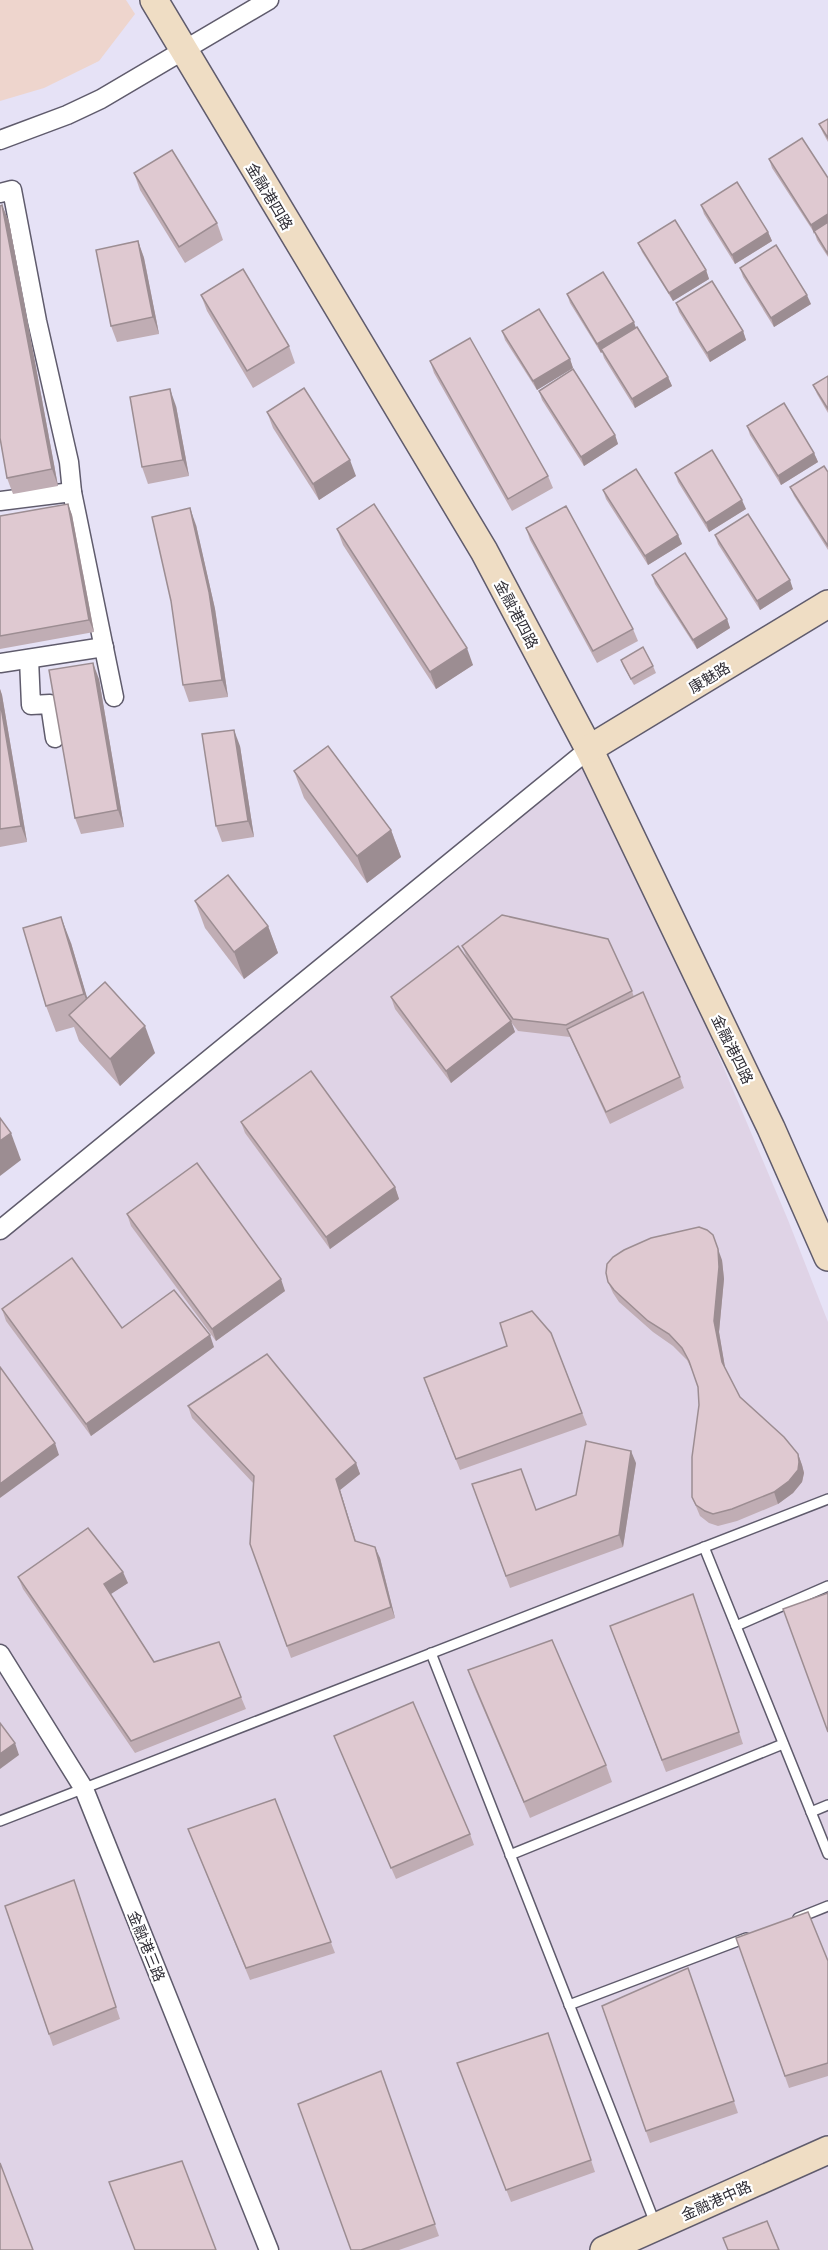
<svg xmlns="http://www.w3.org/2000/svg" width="828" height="2250" font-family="'Noto Serif','Noto Sans SC',serif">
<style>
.commercial{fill:#dfd3e6}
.education{fill:#eed5cd}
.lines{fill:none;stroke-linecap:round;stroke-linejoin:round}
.lane-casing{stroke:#5f5b6c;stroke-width:12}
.street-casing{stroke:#5f5b6c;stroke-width:21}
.secondary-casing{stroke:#5f5b6c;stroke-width:30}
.lane{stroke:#fff;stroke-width:9}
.street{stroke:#fff;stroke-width:18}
.secondary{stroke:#efddc4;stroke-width:27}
.wall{fill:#c0adb4}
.shaded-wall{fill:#9c8d92}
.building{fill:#dfc9d1;stroke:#9c8d92;stroke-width:1.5}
.labels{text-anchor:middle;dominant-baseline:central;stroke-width:4.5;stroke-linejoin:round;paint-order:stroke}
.street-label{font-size:15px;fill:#2f2d35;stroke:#fff}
</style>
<rect width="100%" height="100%" fill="#e6e2f6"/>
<!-- commercial -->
<polygon class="commercial" points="589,749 788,1220 828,1322 828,2250 0,2250 0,1226"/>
<!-- education -->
<polygon class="education" points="0,0 126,0 135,14 99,61 44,88 0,101"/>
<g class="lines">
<!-- lane casing -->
<g class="lane-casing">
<g id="lane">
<polyline points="704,1547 828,1854"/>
<polyline points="736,1626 828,1586"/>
<polyline points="431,1653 655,2223"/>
<polyline points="811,1812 828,1805"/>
<polyline points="0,1821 828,1499"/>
<polyline points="510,1855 783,1744"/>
<polyline points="798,1918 828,1906"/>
<polyline points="569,2005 746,1938"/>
</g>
</g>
<!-- street casing -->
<g class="street-casing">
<g id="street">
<polyline points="0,140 67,115 101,99 269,0"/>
<polyline points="0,193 12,190 37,321 69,462 72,492 114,697"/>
<polyline points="0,501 72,492"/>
<polyline points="29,659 31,705 50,704 55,738"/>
<polyline points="0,663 104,647"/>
<polyline points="0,1230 589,749"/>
<polyline points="0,1654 84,1789 269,2250"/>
</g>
</g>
<!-- secondary casing -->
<g class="secondary-casing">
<g id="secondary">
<polyline points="154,0 484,551 589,749 771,1128 828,1257"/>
<polyline points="589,749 828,604"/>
<polyline points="604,2250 828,2150"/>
</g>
</g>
<!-- lane -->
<use href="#lane" class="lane"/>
<!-- street -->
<use href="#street" class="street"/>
<!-- secondary -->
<use href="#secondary" class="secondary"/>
</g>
<!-- wall -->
<g class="wall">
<polygon points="828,119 828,142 823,133 819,124"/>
<polygon points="769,159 828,178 828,257 817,240 815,234 772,168"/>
<polygon points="134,173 217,223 223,240 185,263 140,190"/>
<polygon points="2,205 9,222 58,486 13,494 7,478"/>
<polygon points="701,205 768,232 772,241 735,264 704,214"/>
<polygon points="138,241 144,258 159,334 117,342 111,326"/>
<polygon points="638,243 706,270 709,279 673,301 642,252"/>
<polygon points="740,268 811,304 774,327 743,277"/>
<polygon points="567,294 636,328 668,377 672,386 635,408 604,358 602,352 601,353 570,303"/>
<polygon points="201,295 289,346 295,363 253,388 207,311"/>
<polygon points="676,303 743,331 746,340 710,362 679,312"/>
<polygon points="502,331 570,359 573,368 537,390 505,340"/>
<polygon points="430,361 548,476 553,488 512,511 434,373"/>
<polygon points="828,376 828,413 817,394 813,385"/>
<polygon points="539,391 615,435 618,444 584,466 542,400"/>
<polygon points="176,406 189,476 148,484 142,467"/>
<polygon points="267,412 356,476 319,500 273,428"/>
<polygon points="747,426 814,453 818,462 781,485 750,435"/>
<polygon points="828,472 828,550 794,496 790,487"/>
<polygon points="675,473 746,509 709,532 678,482"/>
<polygon points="603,490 678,535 682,544 648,565 606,499"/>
<polygon points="68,504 72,515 94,632 0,649 0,516"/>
<polygon points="196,525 215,609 228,697 189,702 183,685"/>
<polygon points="526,528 633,629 638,641 597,663 530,540"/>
<polygon points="337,529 473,665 436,689 343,545"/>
<polygon points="715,535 793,589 760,610 718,544"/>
<polygon points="652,575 727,619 730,628 697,649 655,584"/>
<polygon points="621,660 653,666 656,673 634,685 623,666"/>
<polygon points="99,679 124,827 81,834 75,818"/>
<polygon points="0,689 2,695 27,842 0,847"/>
<polygon points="240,746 254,837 222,842 216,826"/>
<polygon points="294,771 391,830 401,857 367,883 304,798"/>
<polygon points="195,901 268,926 278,953 244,979 205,928"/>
<polygon points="71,943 87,998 155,1053 120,1086 79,1041 74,1027 56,1032 46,1006"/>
<polygon points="462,946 632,991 634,997 680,1077 684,1088 610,1124 570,1037 518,1031 511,1022 515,1032 451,1083 395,1009 391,997 467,958"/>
<polygon points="241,1122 395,1187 399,1199 330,1249 245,1133"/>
<polygon points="127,1214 285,1291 216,1341 131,1226"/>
<polygon points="722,1260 724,1279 719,1332 725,1368 740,1397 798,1454 802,1465 804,1473 802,1482 793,1493 778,1504 737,1521 718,1526 709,1523 700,1516 692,1497 699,1405 698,1387 693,1372 687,1360 673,1346 653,1332 619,1302 613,1293 608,1282"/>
<polygon points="2,1309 122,1328 214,1347 91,1436 6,1321"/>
<polygon points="551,1333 587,1425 460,1470 428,1390 507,1346"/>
<polygon points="188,1406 356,1463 360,1474 340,1490 356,1541 380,1558 395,1618 291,1658 250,1544 253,1483 192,1418"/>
<polygon points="636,1463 623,1547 510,1588 472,1484 536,1510 576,1495"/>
<polygon points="18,1577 128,1583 110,1594 154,1662 241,1697 246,1709 135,1753 23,1589"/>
<polygon points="697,1605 743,1744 666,1772 610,1626"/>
<polygon points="468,1670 606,1765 612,1782 530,1818 474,1687"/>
<polygon points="334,1736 470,1834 474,1845 396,1879"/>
<polygon points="275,1799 335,1953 250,1980 188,1829"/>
<polygon points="74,1880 120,2019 53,2046 5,1906"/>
<polygon points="736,1938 828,1961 828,2076 789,2088"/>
<polygon points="688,1968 738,2113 650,2143 602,2006"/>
<polygon points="548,2033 595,2172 511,2202 457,2063"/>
<polygon points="381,2071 439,2236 399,2250 351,2250"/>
</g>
<!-- shaded-wall -->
<g class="shaded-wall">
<polygon points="2,205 9,222 58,486 52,469"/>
<polygon points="828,214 828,225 814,231 814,234 811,225"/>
<polygon points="768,232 772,241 735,264 732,255"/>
<polygon points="138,241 144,258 159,334 153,317"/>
<polygon points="706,270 709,279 673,301 669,293"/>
<polygon points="807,295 811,304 774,327 771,318"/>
<polygon points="634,322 637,331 601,349 602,352 601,353 597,344"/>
<polygon points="743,331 746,340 710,362 707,353"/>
<polygon points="570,359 573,368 537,390 533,381"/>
<polygon points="668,377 672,386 635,408 632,399"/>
<polygon points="170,389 176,406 189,476 183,460"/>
<polygon points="615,435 618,444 584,466 581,457"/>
<polygon points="814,453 818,462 781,485 778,476"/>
<polygon points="350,460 356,476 319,500 313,484"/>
<polygon points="742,500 746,509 709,532 706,523"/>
<polygon points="68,504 72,515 94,632 89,620"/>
<polygon points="190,508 196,525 215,609 228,697 222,680"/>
<polygon points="678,535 682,544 648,565 645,556"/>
<polygon points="790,580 793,589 760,610 757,601"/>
<polygon points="727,619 730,628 697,649 693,640"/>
<polygon points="467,648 473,665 436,689 430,672"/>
<polygon points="93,663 99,679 124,827 118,810"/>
<polygon points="0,689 2,695 27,842 21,826 0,701"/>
<polygon points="234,730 240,746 254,837 248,821"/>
<polygon points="391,830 401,857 367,883 357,856"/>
<polygon points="61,917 71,943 94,1021 84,994"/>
<polygon points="268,926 278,953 244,979 234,952"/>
<polygon points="511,1021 515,1032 451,1083 446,1071"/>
<polygon points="145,1026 155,1053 120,1086 110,1059"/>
<polygon points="11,1133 21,1160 0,1176 0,1141"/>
<polygon points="395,1187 399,1199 330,1249 326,1237"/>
<polygon points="713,1235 722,1260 724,1279 719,1332 726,1373 722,1362 714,1321"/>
<polygon points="281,1279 285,1291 216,1341 212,1329"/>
<polygon points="210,1335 214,1347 91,1436 86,1424"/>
<polygon points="55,1443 59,1455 0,1498 0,1484"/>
<polygon points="631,1451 636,1463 623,1547 619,1535"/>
<polygon points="798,1454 802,1465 804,1473 802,1482 793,1493 778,1504 774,1492"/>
<polygon points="356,1463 360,1474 340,1490 359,1552 336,1479"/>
<polygon points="375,1547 380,1558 395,1618 391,1607"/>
<polygon points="123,1572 128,1583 108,1596 104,1584"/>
<polygon points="15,1743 19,1755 0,1769 0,1754"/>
</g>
<!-- building -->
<g class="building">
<polygon points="828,119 828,138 819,124"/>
<polygon points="802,138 828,178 828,214 811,225 769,159"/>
<polygon points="172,150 217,223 179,247 134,173"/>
<polygon points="737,182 768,232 732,255 701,205"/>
<polygon points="2,205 52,469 7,478 0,438 0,206"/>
<polygon points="675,220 706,270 669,293 638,243"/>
<polygon points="828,222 828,254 814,231"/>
<polygon points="138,241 153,317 111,326 96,250"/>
<polygon points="776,245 807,295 771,318 740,268"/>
<polygon points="243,269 289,346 247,371 201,295"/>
<polygon points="603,272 634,322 597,344 567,294"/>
<polygon points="712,281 743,331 707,353 676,303"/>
<polygon points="539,309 570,359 533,381 502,331"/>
<polygon points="637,327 668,377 632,399 601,349"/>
<polygon points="470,338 548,476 508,499 430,361"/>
<polygon points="573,369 615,435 581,457 539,391"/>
<polygon points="828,376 828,409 813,385"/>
<polygon points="304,388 350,460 313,484 267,412"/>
<polygon points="170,389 183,460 142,467 130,397"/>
<polygon points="784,403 814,453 778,476 747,426"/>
<polygon points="712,450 742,500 706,523 675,473"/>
<polygon points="824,466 828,472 828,546 790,487"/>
<polygon points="636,469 678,535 645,556 603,490"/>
<polygon points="68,504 89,620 0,636 0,516"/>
<polygon points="374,504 467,648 430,672 337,529"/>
<polygon points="566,506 633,629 593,651 526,528"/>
<polygon points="190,508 209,592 222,680 183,685 171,601 152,517"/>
<polygon points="748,514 790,580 757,601 715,535"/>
<polygon points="685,553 727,619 693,640 652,575"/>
<polygon points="643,647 653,666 631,679 621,660"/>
<polygon points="93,663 118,810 75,818 49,670"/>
<polygon points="0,701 21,826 0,829"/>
<polygon points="234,730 248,821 216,826 202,734"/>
<polygon points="328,746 391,830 357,856 294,771"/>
<polygon points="228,875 268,926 234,952 195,901"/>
<polygon points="502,915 608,939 632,991 566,1025 513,1019 462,946"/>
<polygon points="61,917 84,994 46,1006 23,928"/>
<polygon points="458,946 511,1021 446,1071 391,997"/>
<polygon points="105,982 145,1026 110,1059 69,1015"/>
<polygon points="643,992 680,1077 606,1112 567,1029"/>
<polygon points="311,1071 395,1187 326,1237 241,1122"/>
<polygon points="0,1118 11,1133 0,1141"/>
<polygon points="197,1163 281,1279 212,1329 127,1214"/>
<polygon points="699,1227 707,1230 713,1235 718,1249 719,1267 714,1321 722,1362 740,1397 784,1437 798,1454 799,1462 798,1470 789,1481 774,1492 732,1509 713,1514 705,1511 696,1505 692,1497 692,1457 699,1405 698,1387 689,1361 682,1348 669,1334 648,1321 614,1290 608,1282 606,1273 607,1264 613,1257 624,1250 651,1238"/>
<polygon points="72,1258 122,1328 174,1290 210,1335 86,1424 2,1309"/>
<polygon points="532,1311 551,1333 582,1413 456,1459 424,1378 507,1346 500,1323"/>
<polygon points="267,1354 356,1463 336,1479 355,1541 375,1547 391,1607 287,1646 250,1544 254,1476 188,1406"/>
<polygon points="0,1367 55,1443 0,1484"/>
<polygon points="586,1441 631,1451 619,1535 506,1576 472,1484 521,1469 536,1510 576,1495"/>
<polygon points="88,1528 123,1572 104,1584 154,1662 219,1642 241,1697 131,1741 18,1577"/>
<polygon points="828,1593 828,1732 783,1609"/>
<polygon points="693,1594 739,1732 662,1760 610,1626"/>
<polygon points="552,1640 606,1765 524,1802 468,1670"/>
<polygon points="413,1702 470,1834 391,1868 334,1736"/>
<polygon points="0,1723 15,1743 0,1754"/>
<polygon points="275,1799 331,1942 246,1968 188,1829"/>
<polygon points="74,1880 116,2007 49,2034 5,1906"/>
<polygon points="808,1912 828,1961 828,2063 785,2076 736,1938"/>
<polygon points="688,1968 734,2101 646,2131 602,2006"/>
<polygon points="548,2033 591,2160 506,2190 457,2063"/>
<polygon points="381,2071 435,2224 361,2250 351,2250 298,2104"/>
<polygon points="182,2161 216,2250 135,2250 109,2182"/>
<polygon points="0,2163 33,2250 0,2250"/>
<polygon points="767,2221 779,2250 728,2250 723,2238"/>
</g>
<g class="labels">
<!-- street labels -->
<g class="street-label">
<text transform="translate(270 196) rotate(59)">金融港四路</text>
<text transform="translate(517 614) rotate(62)">金融港四路</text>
<text transform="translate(709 677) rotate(-31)">康魅路</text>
<text transform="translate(733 1049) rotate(64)">金融港四路</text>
<text transform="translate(147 1946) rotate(68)">金融港三路</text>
<text transform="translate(716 2200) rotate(-24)">金融港中路</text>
</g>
</g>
</svg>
